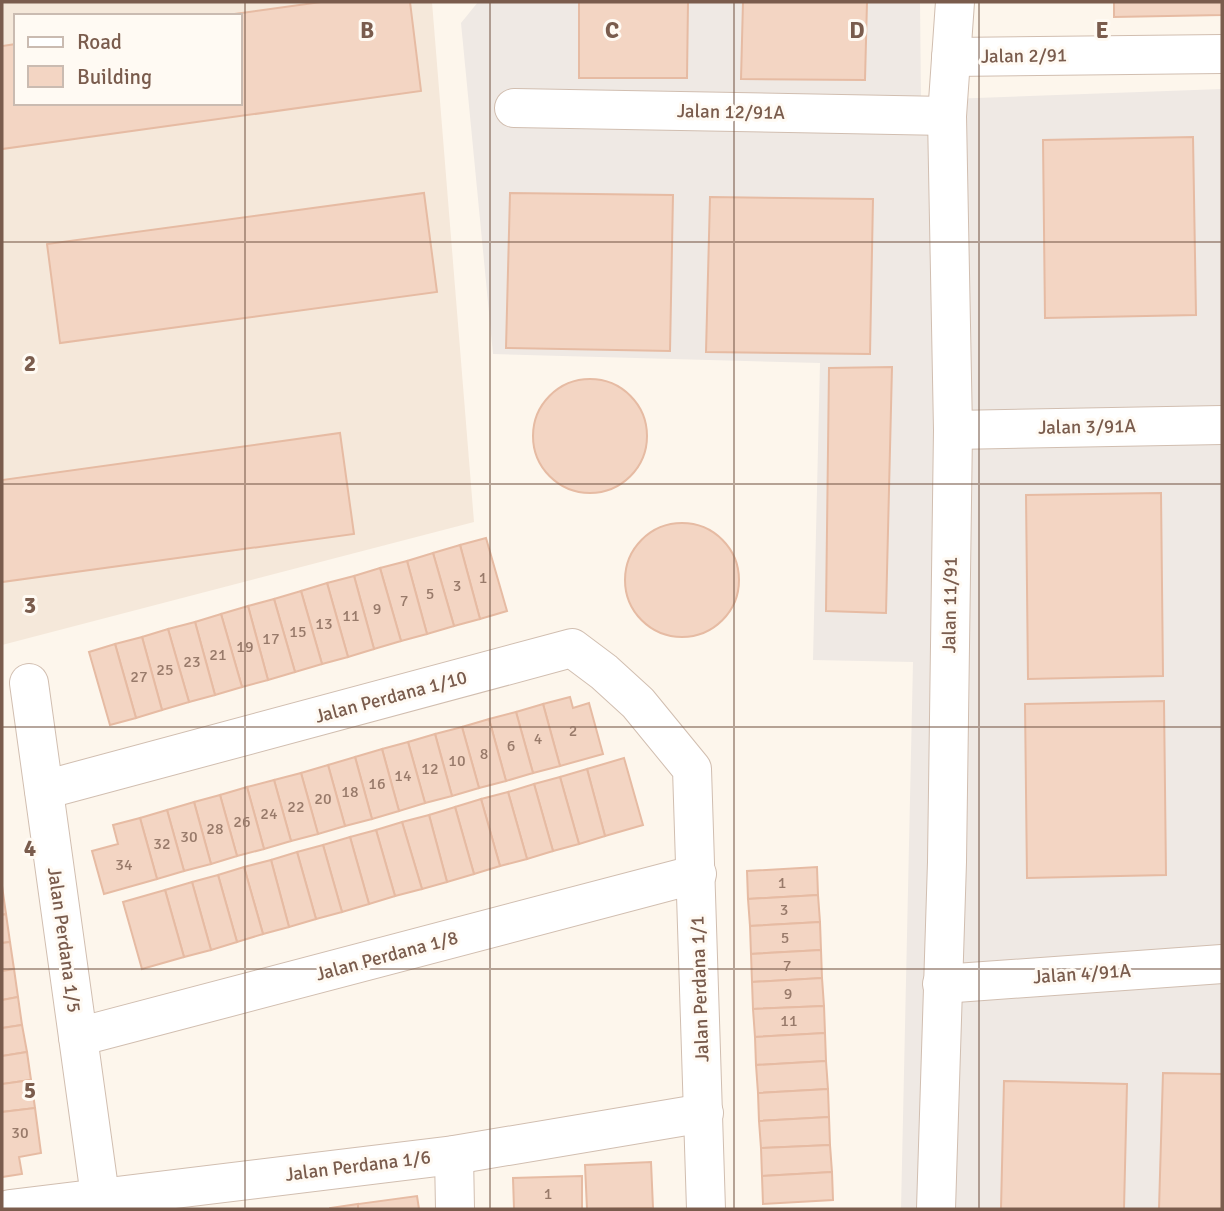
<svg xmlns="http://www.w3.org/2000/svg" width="1224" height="1211" font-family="Signika,sans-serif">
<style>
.residential{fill:#f5e8da;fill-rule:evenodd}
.industrial{fill:#efe9e4}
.building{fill:#f3d5c3;stroke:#e6bba3;stroke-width:2}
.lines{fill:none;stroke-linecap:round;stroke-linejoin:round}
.minor-casing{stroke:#d1beb0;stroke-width:40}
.minor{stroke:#fff;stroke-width:38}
.grid{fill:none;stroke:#7a5c4d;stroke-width:2;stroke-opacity:0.55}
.labels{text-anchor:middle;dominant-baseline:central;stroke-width:6;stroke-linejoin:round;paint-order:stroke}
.number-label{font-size:16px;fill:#987a6a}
.street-label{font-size:19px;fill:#7a5c4d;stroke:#fffaf3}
.grid-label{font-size:23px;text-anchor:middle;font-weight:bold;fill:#7a5c4d;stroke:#fffaf3;stroke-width:6;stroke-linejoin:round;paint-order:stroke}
</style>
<rect width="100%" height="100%" fill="#fdf6ec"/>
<!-- residential -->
<path class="residential" d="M2,2H432L474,522L2,645ZM16,16H240V103H16Z"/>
<!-- industrial -->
<polygon class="industrial" points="478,2 920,2 921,100 1222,89 1222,1209 901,1209 913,662 813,660 820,363 493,354 461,23"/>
<!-- building -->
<g class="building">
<polygon points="321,2 410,2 421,91 2,149 2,46 16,44 16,103 240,103 240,16 220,16"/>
<polygon points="579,2 688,2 687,78 579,78"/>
<polygon points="743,2 867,2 865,80 741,79"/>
<polygon points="1114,2 1222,2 1222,15 1114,17"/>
<polygon points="1193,137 1196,315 1045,318 1043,140"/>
<polygon points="424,193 437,292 60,343 47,244"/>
<polygon points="510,193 673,195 670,351 506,348"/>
<polygon points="710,197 873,199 870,354 706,352"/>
<polygon points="892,367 886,613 826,611 829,368"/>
<circle cx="590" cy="436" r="57"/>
<polygon points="340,433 354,534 2,582 2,480"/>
<polygon points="1161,493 1163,676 1028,679 1026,495"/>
<circle cx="682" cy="580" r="57"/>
<polygon points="486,538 507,611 480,619 460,545"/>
<polygon points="460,545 480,619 454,626 433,553"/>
<polygon points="433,553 454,626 427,634 407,561"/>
<polygon points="407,561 427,634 401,641 380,568"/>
<polygon points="380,568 401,641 374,649 354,576"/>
<polygon points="354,576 374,649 348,657 327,583"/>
<polygon points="327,583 348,657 322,664 301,591"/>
<polygon points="301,591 322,664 295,672 274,599"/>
<polygon points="274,599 295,672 268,680 248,606"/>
<polygon points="248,606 268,680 242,687 221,614"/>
<polygon points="221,614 242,687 215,695 195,622"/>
<polygon points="195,622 215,695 189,702 168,629"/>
<polygon points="168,629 189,702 162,710 142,637"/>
<polygon points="142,637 162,710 136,718 115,644"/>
<polygon points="115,644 136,718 110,725 89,652"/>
<polygon points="570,697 573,708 589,703 603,754 560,766 543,704"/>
<polygon points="1164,701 1166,875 1027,878 1025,704"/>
<polygon points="543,704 560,766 533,773 516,712"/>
<polygon points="516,712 533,773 506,781 489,719"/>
<polygon points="489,719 506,781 479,788 462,727"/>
<polygon points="462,727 479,788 452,796 435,734"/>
<polygon points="435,734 452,796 425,803 408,742"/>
<polygon points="408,742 425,803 399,811 382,749"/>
<polygon points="382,749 399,811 372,819 355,757"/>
<polygon points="355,757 372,819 345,826 328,765"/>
<polygon points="624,758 643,825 605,836 587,769"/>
<polygon points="328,765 345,826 318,834 301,773"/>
<polygon points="587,769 605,836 579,844 560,777"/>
<polygon points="301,773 318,834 291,841 274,780"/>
<polygon points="560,777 579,844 553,851 534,784"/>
<polygon points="274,780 291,841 264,849 247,787"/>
<polygon points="534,784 553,851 527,859 508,792"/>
<polygon points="247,787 264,849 237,856 220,795"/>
<polygon points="508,792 527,859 500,866 481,799"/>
<polygon points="220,795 237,856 211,864 194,802"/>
<polygon points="481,799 500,866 474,874 455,807"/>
<polygon points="194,802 211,864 184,871 167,810"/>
<polygon points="455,807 474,874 447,882 429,815"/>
<polygon points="167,810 184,871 157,879 140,818"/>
<polygon points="429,815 447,882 422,889 402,822"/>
<polygon points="140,818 157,879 104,894 92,851 118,844 113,825"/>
<polygon points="402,822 422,889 395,896 376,830"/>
<polygon points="376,830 395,896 369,904 350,837"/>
<polygon points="350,837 369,904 342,912 323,845"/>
<polygon points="323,845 342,912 316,919 297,852"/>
<polygon points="297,852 316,919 289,927 271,860"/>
<polygon points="271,860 289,927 263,934 244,867"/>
<polygon points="244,867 263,934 237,942 218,875"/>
<polygon points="817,867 818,895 748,899 747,871"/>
<polygon points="218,875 237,942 211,950 192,882"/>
<polygon points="192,882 211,950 184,957 165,890"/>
<polygon points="2,886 6,914 2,915"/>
<polygon points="165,890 184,957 142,969 123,902"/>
<polygon points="818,895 820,922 750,926 748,899"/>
<polygon points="6,914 10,942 2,943 2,915"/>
<polygon points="820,922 821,950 751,954 750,926"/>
<polygon points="10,942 14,969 2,971 2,943"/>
<polygon points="821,950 822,978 752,982 751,954"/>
<polygon points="14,969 18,997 2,1000 2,971"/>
<polygon points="822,978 824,1006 753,1009 752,982"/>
<polygon points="18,997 22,1025 2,1028 2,1000"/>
<polygon points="824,1006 825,1033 755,1037 753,1009"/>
<polygon points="22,1025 27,1052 2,1056 2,1028"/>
<polygon points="825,1033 826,1061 756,1065 755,1037"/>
<polygon points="27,1052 31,1080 2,1084 2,1056"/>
<polygon points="826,1061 828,1089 758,1093 756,1065"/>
<polygon points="1163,1073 1222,1074 1222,1209 1159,1209"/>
<polygon points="31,1080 35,1108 2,1112 2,1084"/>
<polygon points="1004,1081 1127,1084 1124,1209 1001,1209"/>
<polygon points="828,1089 829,1117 759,1121 758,1093"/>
<polygon points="35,1108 41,1153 19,1157 22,1174 2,1177 2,1112"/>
<polygon points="829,1117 830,1145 761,1148 759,1121"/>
<polygon points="830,1145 832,1172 762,1176 761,1148"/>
<polygon points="651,1162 653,1208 587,1209 585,1165"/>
<polygon points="832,1172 833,1200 763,1204 762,1176"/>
<polygon points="582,1176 582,1209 514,1209 513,1178"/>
<polygon points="417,1196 419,1209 358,1209 358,1204"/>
<polygon points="358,1204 358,1209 330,1209 330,1208"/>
</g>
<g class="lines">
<!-- minor casing -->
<g class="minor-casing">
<g id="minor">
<polyline points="951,57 1222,54"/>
<polyline points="514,108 947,116"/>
<polyline points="953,430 1222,425"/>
<polyline points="29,683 100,1196"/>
<polyline points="44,790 572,648 604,672 638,703 692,769 706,1209"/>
<polyline points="942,984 1222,964"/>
<polyline points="78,1037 697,874"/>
<polyline points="454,1155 455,1209"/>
<polyline points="10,1209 454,1155 704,1113"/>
<polyline points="936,1209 947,862 953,430 947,116 955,2"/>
</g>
</g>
<!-- minor -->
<use href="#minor" class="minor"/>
</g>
<!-- grid -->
<path class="grid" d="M245,2V1209M490,2V1209M734,2V1209M979,2V1209M2,242H1222M2,484H1222M2,727H1222M2,969H1222"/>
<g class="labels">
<!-- number labels -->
<g class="number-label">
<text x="483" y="578">1</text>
<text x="457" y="586">3</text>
<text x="430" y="594">5</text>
<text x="404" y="601">7</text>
<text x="377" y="609">9</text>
<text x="351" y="616">11</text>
<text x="324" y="624">13</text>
<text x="298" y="632">15</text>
<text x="271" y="639">17</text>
<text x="245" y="647">19</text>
<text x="218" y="655">21</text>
<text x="192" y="662">23</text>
<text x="165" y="670">25</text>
<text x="139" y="677">27</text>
<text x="573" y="731">2</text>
<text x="538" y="739">4</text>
<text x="511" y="746">6</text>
<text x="484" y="754">8</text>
<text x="457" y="761">10</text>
<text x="430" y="769">12</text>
<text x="403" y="776">14</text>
<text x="377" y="784">16</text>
<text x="350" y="792">18</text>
<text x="323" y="799">20</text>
<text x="296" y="807">22</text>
<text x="269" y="814">24</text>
<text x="242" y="822">26</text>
<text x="215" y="829">28</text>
<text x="189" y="837">30</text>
<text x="162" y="844">32</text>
<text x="124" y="865">34</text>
<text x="782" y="883">1</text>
<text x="784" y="910">3</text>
<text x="785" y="938">5</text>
<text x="787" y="966">7</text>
<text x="788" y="994">9</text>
<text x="789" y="1021">11</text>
<text x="20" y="1133">30</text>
<text x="548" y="1194">1</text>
</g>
<!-- street labels -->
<g class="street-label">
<text transform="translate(1024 56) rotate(-1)">Jalan 2/91</text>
<text transform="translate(731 112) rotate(1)">Jalan 12/91A</text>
<text transform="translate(1087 427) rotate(-1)">Jalan 3/91A</text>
<text transform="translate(950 605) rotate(-89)">Jalan 11/91</text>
<text transform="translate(391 697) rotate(-15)">Jalan Perdana 1/10</text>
<text transform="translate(64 940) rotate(82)">Jalan Perdana 1/5</text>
<text transform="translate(387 956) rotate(-15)">Jalan Perdana 1/8</text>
<text transform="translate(1082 974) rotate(-4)">Jalan 4/91A</text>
<text transform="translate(700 989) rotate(-92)">Jalan Perdana 1/1</text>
<text transform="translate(358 1166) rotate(-7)">Jalan Perdana 1/6</text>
</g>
</g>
<g class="grid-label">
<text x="367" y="38">B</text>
<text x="612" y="38">C</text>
<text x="857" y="38">D</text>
<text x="1102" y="38">E</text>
<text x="30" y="371">2</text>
<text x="30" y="613">3</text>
<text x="30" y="856">4</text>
<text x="30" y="1098">5</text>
</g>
<!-- border -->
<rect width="1224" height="1211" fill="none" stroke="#7a5c4d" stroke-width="7"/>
<!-- legend -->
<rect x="14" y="14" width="228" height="91" fill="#fffaf3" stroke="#cabbb1" stroke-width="2"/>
<rect x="28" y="37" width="35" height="10" fill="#ffffff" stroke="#cabbb1" stroke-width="2"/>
<text x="77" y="49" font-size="21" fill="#7a5c4d">Road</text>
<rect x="28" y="66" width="35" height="21" fill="#f3d5c3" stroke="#cabbb1" stroke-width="2"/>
<text x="77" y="84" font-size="21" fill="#7a5c4d">Building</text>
</svg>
